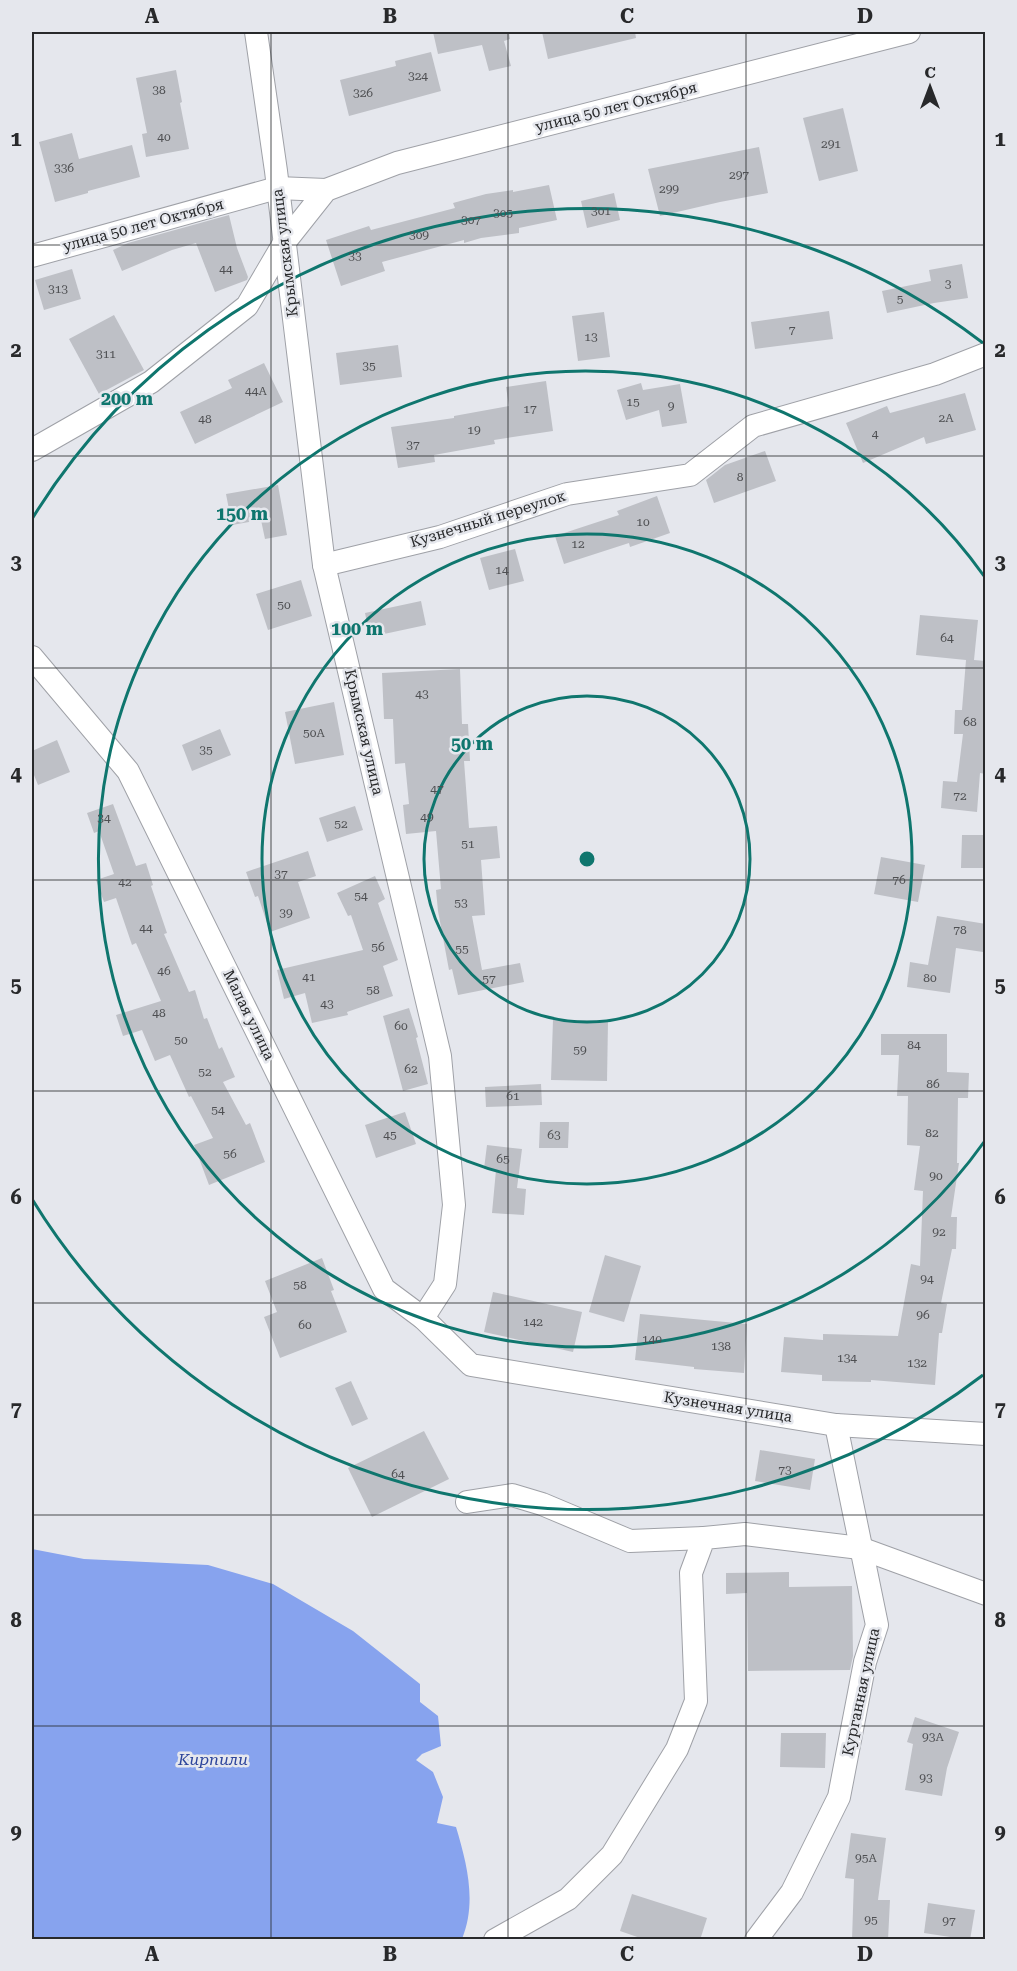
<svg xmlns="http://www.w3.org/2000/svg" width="1017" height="1971" font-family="'Roboto Serif',serif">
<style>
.water{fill:#87a3ee}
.building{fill:#bec0c6}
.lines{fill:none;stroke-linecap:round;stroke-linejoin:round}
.minor-casing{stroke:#9fa1a7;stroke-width:24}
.minor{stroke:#fff;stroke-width:22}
.grid{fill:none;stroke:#28292b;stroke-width:1.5;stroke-opacity:0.55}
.ring{fill:none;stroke:#0f766e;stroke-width:3}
.labels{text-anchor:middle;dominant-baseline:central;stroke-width:5;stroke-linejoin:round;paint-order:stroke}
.number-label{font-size:12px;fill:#4e4f52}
.street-label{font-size:15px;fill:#28292b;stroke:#e5e7ed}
.water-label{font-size:16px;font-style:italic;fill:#2c449b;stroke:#e5e7ed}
.centre{fill:#0f766e;stroke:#e5e7ed;stroke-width:3}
.ring-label{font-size:18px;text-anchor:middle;font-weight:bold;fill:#0f766e;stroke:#e5e7ed;stroke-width:5;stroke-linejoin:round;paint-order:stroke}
.neatline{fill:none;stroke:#28292b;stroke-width:2}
.grid-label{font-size:20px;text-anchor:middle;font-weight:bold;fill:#28292b}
</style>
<rect width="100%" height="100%" fill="#e5e7ed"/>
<!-- water -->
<path class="water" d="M32,1549L84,1559L208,1565L273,1584L353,1631L420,1684V1702L438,1716L441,1746L422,1754L416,1760L433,1772L443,1797L437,1823L456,1827C467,1864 477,1902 462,1939H32Z"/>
<!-- building -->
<g class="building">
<polygon points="433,32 509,32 510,39 504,41 511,66 489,71 482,45 438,54"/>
<polygon points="542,32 635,32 636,38 548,59"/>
<polygon points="431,52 441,91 349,116 340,80 396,66 395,61"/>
<polygon points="176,70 182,102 180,103 189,149 146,157 142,134 147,133 136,78"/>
<polygon points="843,108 858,171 819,181 803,118"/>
<polygon points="72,133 79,159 132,145 140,177 88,191 88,193 55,202 39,142"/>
<polygon points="759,147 768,193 720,202 660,216 648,169"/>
<polygon points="549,185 557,220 519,228 519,233 481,238 464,243 464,240 382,262 385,271 341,286 326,240 369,226 371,230 455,208 453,203 486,194 513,190 513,192"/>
<polygon points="614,193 620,220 587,228 581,201"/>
<polygon points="229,215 237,248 248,277 247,280 215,292 196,243 172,250 122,271 113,250 128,243"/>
<polygon points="962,264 968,298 934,303 887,313 882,291 931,281 929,270"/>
<polygon points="72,269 81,299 44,310 35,280"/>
<polygon points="829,311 833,339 755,349 751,322"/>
<polygon points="604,312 610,357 578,361 572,316"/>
<polygon points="114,315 144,370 99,394 69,339"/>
<polygon points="398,345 402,377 340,385 336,353"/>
<polygon points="264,363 283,402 195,444 180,412 232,388 228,380"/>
<polygon points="546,381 553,431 494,440 495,444 434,455 435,462 398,468 391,427 454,418 454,416 509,406 506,387"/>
<polygon points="641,383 643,390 680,384 687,423 662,427 659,410 626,420 617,390"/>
<polygon points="965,393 976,430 926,444 924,437 863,463 846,423 887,406 890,413"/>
<polygon points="765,451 776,481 714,503 706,480 725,465"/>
<polygon points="278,485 287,535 265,539 261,520 232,525 226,494"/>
<polygon points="657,496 670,533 630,547 629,543 564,564 555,536 619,515 617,511"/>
<polygon points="515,549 524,581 489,590 480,558"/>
<polygon points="301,580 312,616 268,630 256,594"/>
<polygon points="421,601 426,625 370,637 365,613"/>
<polygon points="920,615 978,620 974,660 986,661 986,774 980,773 977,812 941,808 943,781 957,782 963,734 954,734 955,710 962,710 966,660 916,655"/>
<polygon points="460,669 462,724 468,724 470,761 464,761 469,828 497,826 500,858 481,860 485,915 472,916 482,970 520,963 524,982 458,995 452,969 449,970 438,911 436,890 441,889 436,831 406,834 403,805 409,804 405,763 395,764 393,719 384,719 382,673"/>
<polygon points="334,702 344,755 295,764 285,712"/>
<polygon points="220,729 231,755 192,771 182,745"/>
<polygon points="57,740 70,772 38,785 32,770 32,751"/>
<polygon points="113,804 136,866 146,863 153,885 151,886 167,933 164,934 189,992 195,990 204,1019 207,1018 219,1049 222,1047 235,1077 223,1082 246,1125 250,1123 265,1162 209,1185 194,1145 213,1138 191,1096 189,1097 170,1055 155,1061 142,1030 123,1036 116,1015 161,1001 136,943 132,945 116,898 104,902 96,880 114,874 99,831 94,833 87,813"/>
<polygon points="355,806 363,830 327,842 319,818"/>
<polygon points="962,835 986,835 986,868 961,868"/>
<polygon points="308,851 316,876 298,882 310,918 270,932 258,896 255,897 246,872"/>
<polygon points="881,857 925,865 918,902 874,894"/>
<polygon points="375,876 385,899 378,903 398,960 383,966 393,996 347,1012 348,1015 312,1023 305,993 284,999 277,970 363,950 351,915 348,916 337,893"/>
<polygon points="937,916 986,924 983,952 956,948 950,993 907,987 910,962 928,965"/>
<polygon points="409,1008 418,1037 416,1038 428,1084 403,1091 383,1016"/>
<polygon points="553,1020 608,1021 607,1081 551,1080"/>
<polygon points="881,1034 947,1034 947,1072 969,1073 968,1098 958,1098 957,1163 959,1163 951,1217 957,1217 956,1249 952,1249 941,1303 947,1304 942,1333 939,1333 935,1385 871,1380 871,1382 822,1381 822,1375 781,1372 784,1337 823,1340 823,1334 898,1336 911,1264 920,1266 923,1191 914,1190 920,1146 907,1145 908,1096 897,1096 899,1055 881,1055"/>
<polygon points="541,1084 542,1105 486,1107 485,1087"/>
<polygon points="405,1112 416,1144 376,1158 365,1125"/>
<polygon points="540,1122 569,1122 568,1148 539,1148"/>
<polygon points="487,1145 522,1149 517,1188 526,1189 524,1215 492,1213 496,1170 484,1169"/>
<polygon points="605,1255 641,1266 624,1322 589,1312"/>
<polygon points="322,1258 334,1290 331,1291 347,1332 280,1358 264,1317 277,1312 265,1281"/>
<polygon points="493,1292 582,1312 573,1352 484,1332"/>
<polygon points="640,1314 747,1324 744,1373 694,1369 694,1367 635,1360"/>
<polygon points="351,1381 368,1419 352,1426 335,1388"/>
<polygon points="424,1431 449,1479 372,1517 348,1468"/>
<polygon points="760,1450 815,1459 810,1490 755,1481"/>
<polygon points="789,1572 789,1587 852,1586 853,1656 850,1670 748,1671 747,1593 726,1594 726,1573"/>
<polygon points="915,1717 959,1732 947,1768 942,1796 905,1790 913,1744 907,1742"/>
<polygon points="781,1733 826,1733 825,1768 780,1767"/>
<polygon points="851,1833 886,1838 878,1900 890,1900 888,1940 852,1940 854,1879 845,1878"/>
<polygon points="632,1894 707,1918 700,1940 646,1940 620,1931"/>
<polygon points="928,1903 975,1910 970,1940 924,1933"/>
</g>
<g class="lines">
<!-- minor casing -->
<g class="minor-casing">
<g id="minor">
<polyline points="256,32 276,171 324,565 440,1056 454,1205 445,1284 423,1318"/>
<polyline points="32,256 277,188 326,190"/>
<polyline points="32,450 151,382 247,306 284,243 326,190 397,163 909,32"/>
<polyline points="324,565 440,537 567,494 690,475 753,426 935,374 986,354"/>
<polyline points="32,657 128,771 384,1289 423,1318 471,1365 836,1425 986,1434"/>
<polyline points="467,1502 512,1495 542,1504 630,1541 704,1538"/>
<polyline points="495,1940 568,1899 612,1855 677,1749 696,1701 691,1573 704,1538 745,1534 860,1548 986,1594"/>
<polyline points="756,1940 792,1892 839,1797 865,1662 877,1625 836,1425"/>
</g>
</g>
<!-- minor -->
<use href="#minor" class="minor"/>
</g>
<!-- grid -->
<path class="grid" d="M271,32V1940M508,32V1940M746,32V1940M32,245H986M32,456H986M32,668H986M32,880H986M32,1091H986M32,1303H986M32,1515H986M32,1726H986"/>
<!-- distance rings -->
<g class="ring">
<circle cx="587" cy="859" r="163"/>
<circle cx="587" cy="859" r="325"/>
<path d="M984 1142A488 488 0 1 1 984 576"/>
<path d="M983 1375A651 651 0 0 1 32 1199M32 519A651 651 0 0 1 983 343"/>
</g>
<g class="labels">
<!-- number labels -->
<g class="number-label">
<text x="418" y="76">324</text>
<text x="159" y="90">38</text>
<text x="363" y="93">326</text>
<text x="164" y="137">40</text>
<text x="831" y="144">291</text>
<text x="64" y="168">336</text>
<text x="739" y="175">297</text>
<text x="669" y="189">299</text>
<text x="601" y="211">301</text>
<text x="503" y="213">305</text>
<text x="471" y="220">307</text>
<text x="419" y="235">309</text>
<text x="355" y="256">33</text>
<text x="226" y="269">44</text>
<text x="948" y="284">3</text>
<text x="58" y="289">313</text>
<text x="900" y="299">5</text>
<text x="792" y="330">7</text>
<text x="591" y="337">13</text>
<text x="106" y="354">311</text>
<text x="369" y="366">35</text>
<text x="256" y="391">44А</text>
<text x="633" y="402">15</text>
<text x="671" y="406">9</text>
<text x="530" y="409">17</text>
<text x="946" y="418">2А</text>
<text x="205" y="419">48</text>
<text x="474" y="430">19</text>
<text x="875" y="434">4</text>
<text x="413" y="445">37</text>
<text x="740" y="477">8</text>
<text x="643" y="522">10</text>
<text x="578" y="544">12</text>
<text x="502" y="570">14</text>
<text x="284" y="605">50</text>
<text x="947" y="638">64</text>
<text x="422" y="694">43</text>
<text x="970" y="722">68</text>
<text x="314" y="733">50А</text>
<text x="206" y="750">35</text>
<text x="437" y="789">47</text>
<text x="960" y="796">72</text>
<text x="427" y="817">49</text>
<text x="104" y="818">34</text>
<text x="341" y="824">52</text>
<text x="468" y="844">51</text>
<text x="281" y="874">37</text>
<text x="899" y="880">76</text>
<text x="125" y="882">42</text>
<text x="361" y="896">54</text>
<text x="461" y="903">53</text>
<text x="286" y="913">39</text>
<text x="146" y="928">44</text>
<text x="960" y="930">78</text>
<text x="378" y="947">56</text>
<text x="462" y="949">55</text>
<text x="164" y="971">46</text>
<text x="309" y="977">41</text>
<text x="930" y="978">80</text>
<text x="489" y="979">57</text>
<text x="373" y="990">58</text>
<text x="327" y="1004">43</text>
<text x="159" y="1013">48</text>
<text x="401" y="1026">60</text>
<text x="181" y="1040">50</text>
<text x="914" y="1045">84</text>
<text x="580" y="1050">59</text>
<text x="411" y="1069">62</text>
<text x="205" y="1072">52</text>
<text x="933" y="1084">86</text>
<text x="513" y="1096">61</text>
<text x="218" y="1110">54</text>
<text x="932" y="1133">82</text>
<text x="390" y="1135">45</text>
<text x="554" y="1135">63</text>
<text x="230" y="1154">56</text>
<text x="503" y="1159">65</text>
<text x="936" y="1176">90</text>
<text x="939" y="1232">92</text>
<text x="927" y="1279">94</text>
<text x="300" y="1285">58</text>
<text x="923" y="1315">96</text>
<text x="533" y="1322">142</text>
<text x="305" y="1325">60</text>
<text x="652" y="1339">140</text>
<text x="721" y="1346">138</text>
<text x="847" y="1358">134</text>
<text x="917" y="1363">132</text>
<text x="785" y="1470">73</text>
<text x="398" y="1474">64</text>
<text x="933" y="1737">93А</text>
<text x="926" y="1778">93</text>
<text x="866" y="1858">95А</text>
<text x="871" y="1920">95</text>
<text x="949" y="1921">97</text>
</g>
<!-- street labels -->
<g class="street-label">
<text transform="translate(616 107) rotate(-14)">улица 50 лет Октября</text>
<text transform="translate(143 225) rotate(-15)">улица 50 лет Октября</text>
<text transform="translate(285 253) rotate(-97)">Крымская улица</text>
<text transform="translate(488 519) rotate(-17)">Кузнечный переулок</text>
<text transform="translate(364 732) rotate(77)">Крымская улица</text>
<text transform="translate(249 1015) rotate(64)">Малая улица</text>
<text transform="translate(728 1407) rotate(9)">Кузнечная улица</text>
<text transform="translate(861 1692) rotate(-78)">Курганная улица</text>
</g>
<!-- water labels -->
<g class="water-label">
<text x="213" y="1759">Кирпили</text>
</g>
</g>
<circle cx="587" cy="859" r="9" class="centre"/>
<g class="ring-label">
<text x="127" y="405">200 m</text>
<text x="242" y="520">150 m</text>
<text x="357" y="635">100 m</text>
<text x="472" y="750">50 m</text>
</g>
<!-- border -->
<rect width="1017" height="1971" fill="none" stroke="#e5e7ed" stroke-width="66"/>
<!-- north arrow -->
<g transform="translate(930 87)" stroke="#e5e7ed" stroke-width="4.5" paint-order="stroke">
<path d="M0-4.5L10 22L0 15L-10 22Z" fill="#28292b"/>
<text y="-9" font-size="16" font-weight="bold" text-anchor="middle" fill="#28292b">С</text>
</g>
<rect x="33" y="33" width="951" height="1905" class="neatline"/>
<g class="grid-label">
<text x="152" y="23">A</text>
<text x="390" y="23">B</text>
<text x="627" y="23">C</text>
<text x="865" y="23">D</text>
<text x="16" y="146">1</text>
<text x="1000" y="146">1</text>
<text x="16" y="357">2</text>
<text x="1000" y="357">2</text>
<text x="16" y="569">3</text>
<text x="1000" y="569">3</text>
<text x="16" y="781">4</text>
<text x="1000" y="781">4</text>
<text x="16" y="992">5</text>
<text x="1000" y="992">5</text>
<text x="16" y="1204">6</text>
<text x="1000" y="1204">6</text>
<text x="16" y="1416">7</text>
<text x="1000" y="1416">7</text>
<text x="16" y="1627">8</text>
<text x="1000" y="1627">8</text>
<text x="16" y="1839">9</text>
<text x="1000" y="1839">9</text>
<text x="152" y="1961">A</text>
<text x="390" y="1961">B</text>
<text x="627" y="1961">C</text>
<text x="865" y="1961">D</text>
</g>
</svg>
